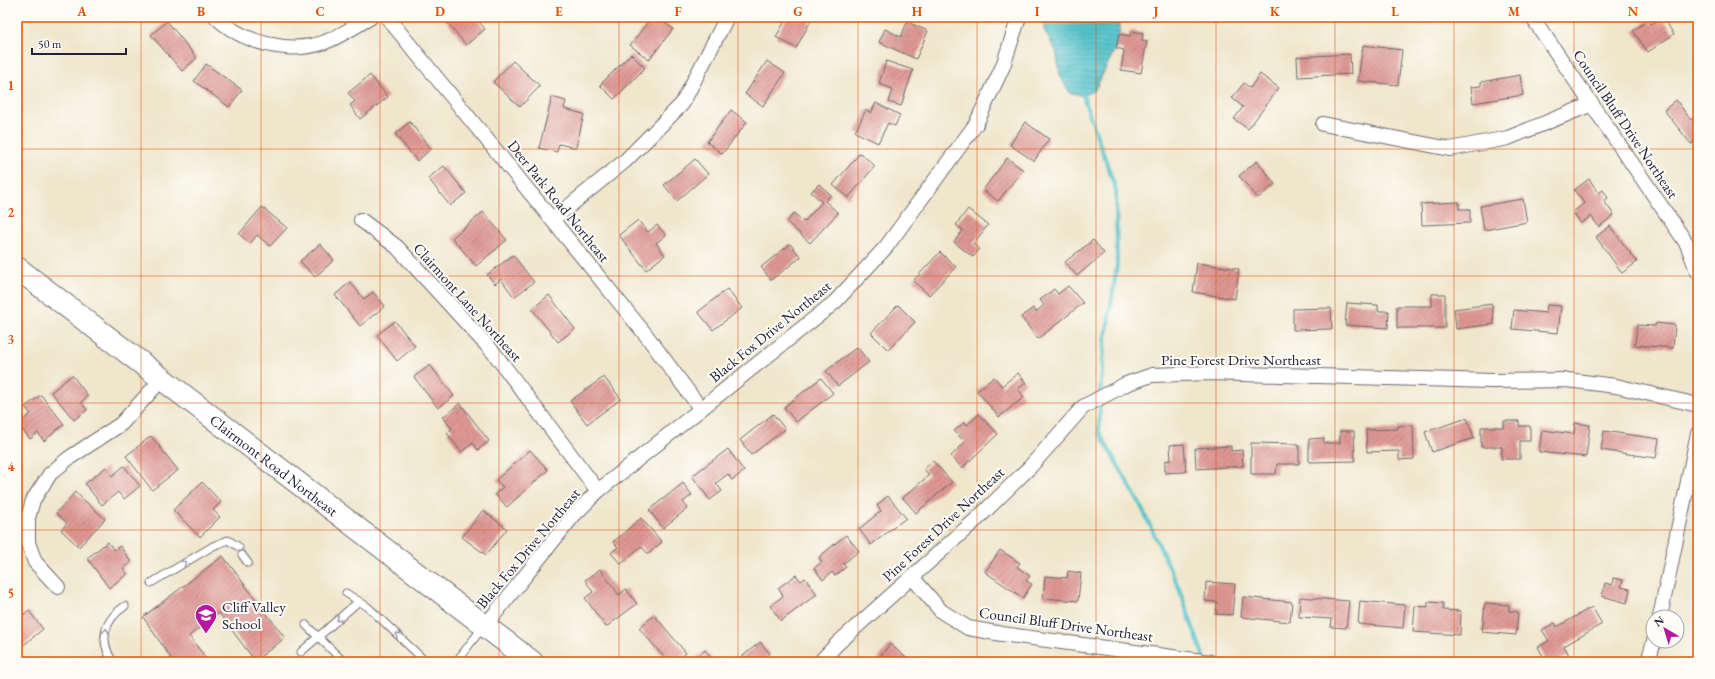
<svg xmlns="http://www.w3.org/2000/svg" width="1715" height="679" font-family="'EB Garamond',serif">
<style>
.water{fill:url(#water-rules);stroke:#3c7282}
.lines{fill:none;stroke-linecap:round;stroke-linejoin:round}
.stream{stroke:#55c3ca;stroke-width:4}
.building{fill:url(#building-hatch)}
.service-casing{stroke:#6a676e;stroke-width:9}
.minor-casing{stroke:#6a676e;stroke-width:16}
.primary-casing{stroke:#6a676e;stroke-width:24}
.service{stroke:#fff;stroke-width:7}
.minor{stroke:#fff;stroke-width:14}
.primary{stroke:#fff;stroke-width:22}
.oneway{stroke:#9c9ca7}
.grid{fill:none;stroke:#de560e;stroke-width:1;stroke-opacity:0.55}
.labels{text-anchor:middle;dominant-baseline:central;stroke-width:4;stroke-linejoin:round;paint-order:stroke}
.street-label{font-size:15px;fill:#22223b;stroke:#fdfcf7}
.poi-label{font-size:15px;fill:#22223b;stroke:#fdfcf7;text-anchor:start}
.neatline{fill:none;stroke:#de560e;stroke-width:1.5}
.grid-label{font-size:13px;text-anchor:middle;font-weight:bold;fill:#de560e}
</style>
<defs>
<pattern id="water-rules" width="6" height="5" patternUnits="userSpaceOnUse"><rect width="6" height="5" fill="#55c3ca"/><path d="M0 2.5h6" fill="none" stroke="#4aa7ae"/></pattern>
<pattern id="building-hatch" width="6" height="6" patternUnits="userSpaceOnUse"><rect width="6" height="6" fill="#df9793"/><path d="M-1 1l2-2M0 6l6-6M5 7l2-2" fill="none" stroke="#b47b79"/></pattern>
</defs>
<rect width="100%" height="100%" fill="#fdfcf7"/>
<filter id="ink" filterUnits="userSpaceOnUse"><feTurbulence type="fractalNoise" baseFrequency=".025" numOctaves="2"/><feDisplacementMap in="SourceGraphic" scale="8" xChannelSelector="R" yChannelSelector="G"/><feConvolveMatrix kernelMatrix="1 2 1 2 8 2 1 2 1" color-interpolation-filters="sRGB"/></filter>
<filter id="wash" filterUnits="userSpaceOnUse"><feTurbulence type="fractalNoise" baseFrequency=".012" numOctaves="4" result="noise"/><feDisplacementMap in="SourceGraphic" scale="16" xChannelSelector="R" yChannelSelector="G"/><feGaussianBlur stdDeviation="0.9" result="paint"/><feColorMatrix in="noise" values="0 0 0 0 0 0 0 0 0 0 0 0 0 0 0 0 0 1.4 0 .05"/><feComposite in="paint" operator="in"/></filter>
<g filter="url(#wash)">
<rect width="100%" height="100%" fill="#f0e6cc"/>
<!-- water -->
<polygon class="water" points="1044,17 1119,17 1120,29 1115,49 1095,90 1083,96 1069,92 1060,75 1056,51 1044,30"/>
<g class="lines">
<!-- stream -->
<g class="stream">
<polyline points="1083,96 1116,190 1117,265 1104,349 1100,394"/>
<polyline points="1100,400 1099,432 1141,506 1178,586 1204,658"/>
</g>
</g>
<g id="blocks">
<!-- building -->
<g class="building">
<polygon points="443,17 475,17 485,29 466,45"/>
<polygon points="652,17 657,17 673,29 649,60 630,45"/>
<polygon points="787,17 813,17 796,48 776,37"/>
<polygon points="1662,17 1674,34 1648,52 1633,31 1648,20 1651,24"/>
<polygon points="167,21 197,58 182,71 151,35"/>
<polygon points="907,22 928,31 916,59 879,42 885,29 901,37"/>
<polygon points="1131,31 1143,33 1142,41 1147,41 1141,73 1121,70 1124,50 1116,48 1119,34 1130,36"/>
<polygon points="1363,45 1402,50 1398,85 1358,81"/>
<polygon points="631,54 645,68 614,99 600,85"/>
<polygon points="1350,54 1351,74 1298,77 1297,57"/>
<polygon points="513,61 540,86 520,107 493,82"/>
<polygon points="767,61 785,73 763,106 745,94"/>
<polygon points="886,61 913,70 901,106 889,102 893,89 879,84"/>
<polygon points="206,64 242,90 229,107 194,81"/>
<polygon points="1260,74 1279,88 1248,129 1234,119 1243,107 1232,98 1244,83 1250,88"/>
<polygon points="370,75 388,97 360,119 350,105 355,101 348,93"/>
<polygon points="1520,75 1523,95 1473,103 1471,87 1481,86 1481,82"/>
<polygon points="552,97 566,101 564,109 584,114 576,148 559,144 557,152 539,148"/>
<polygon points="1676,100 1691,120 1698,114 1698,139 1691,144 1664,110"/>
<polygon points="876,103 900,115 895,126 888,123 878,143 855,132 866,110 871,113"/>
<polygon points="731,110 747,122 722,154 707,142"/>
<polygon points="410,122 431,149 417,161 395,134"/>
<polygon points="1025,122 1049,139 1034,161 1010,145"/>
<polygon points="860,153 875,166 848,198 833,185"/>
<polygon points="1007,158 1023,170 998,201 983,190"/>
<polygon points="695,159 708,174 677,201 664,185"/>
<polygon points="1257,161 1275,184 1258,198 1239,176"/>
<polygon points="444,166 466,193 450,206 428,178"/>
<polygon points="1589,179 1599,193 1603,190 1608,198 1604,201 1614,215 1599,227 1591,216 1581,223 1573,212 1584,203 1574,190"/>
<polygon points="819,184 831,195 825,201 838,213 810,243 787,222 794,213 804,222 822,202 811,192"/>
<polygon points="1523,199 1527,222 1484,230 1480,206"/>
<polygon points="1459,202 1459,209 1470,209 1470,223 1422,225 1421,204"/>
<polygon points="262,207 287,228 270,246 257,235 250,244 239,234"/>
<polygon points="968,209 988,225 973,244 980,249 973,257 954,242 963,230 956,225"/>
<polygon points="483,212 507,240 476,266 452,238"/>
<polygon points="638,220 648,232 657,225 666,235 656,243 665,255 646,270 619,235"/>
<polygon points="1610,226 1637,262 1622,273 1596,237"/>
<polygon points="1093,240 1104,253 1077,276 1065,262"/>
<polygon points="320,244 334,260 315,277 300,261"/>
<polygon points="790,244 801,257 771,280 761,267"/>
<polygon points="940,252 956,267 929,295 913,281"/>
<polygon points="513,255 534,282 514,297 501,279 495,284 487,275"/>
<polygon points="1197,263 1239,269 1235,299 1193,292"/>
<polygon points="350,282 364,299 373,292 385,306 360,326 335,295"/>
<polygon points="1068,286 1083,303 1038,339 1021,317 1033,308 1036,312 1044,305 1040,300 1054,289 1058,294"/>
<polygon points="727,289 742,308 713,330 698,312"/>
<polygon points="1432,294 1445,294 1445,328 1397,328 1397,306 1432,306"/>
<polygon points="549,295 575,329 558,342 532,309"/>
<polygon points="1347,303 1378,305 1378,311 1389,311 1388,328 1345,325"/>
<polygon points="1492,304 1494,324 1456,329 1454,309"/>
<polygon points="898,305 915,322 888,350 871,333"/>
<polygon points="1547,305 1561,306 1558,333 1512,329 1514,310 1546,313"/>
<polygon points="1331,308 1332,329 1293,330 1293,309"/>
<polygon points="395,321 415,346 397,361 377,335"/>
<polygon points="1656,323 1675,325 1673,348 1635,345 1637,325 1655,326"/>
<polygon points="857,347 869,362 838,386 826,371"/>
<polygon points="430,365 454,396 438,408 414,377"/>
<polygon points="1018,373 1026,383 1018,389 1024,397 999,417 977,391 994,377 1002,386"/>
<polygon points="72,375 88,396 81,402 87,410 74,420 51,392"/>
<polygon points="604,377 621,399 587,424 570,401"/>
<polygon points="821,378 833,393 796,422 784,407"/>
<polygon points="41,395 64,424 44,441 38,433 30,439 18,424 31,414 25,407"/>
<polygon points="460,403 489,441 478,450 473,443 461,452 447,433 452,429 443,417"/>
<polygon points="773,414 785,429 751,455 740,440"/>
<polygon points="979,414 998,434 962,468 951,456 965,442 954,431 965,422 967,425"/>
<polygon points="1467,418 1474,438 1432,452 1425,432"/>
<polygon points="1504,421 1519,421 1519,426 1530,426 1530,441 1520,441 1520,459 1501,459 1502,447 1481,447 1481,427 1504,427"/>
<polygon points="1575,423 1590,425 1586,457 1539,452 1542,430 1574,434"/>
<polygon points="1413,425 1414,459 1399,460 1399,451 1367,452 1366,430 1398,429 1398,426"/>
<polygon points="1340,431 1354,431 1355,461 1309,462 1309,439 1324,438 1324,443 1340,443"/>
<polygon points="1604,431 1659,439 1656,458 1601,450"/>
<polygon points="151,436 178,470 152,490 126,456"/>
<polygon points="1251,443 1299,444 1299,464 1277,464 1276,474 1251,474"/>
<polygon points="1184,444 1186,472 1165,473 1165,461 1171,460 1170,445"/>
<polygon points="1231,446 1231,451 1242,450 1243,466 1196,469 1195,448"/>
<polygon points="728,449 744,471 732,480 728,474 716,483 722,491 710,500 692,476"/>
<polygon points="530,450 548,470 507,507 495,494 503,487 496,480"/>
<polygon points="933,461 952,482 916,513 903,498 929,475 924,469"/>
<polygon points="124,466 140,486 124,499 118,492 102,505 85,484 106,467 112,476"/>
<polygon points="202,482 221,502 213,510 220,517 200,537 173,510"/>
<polygon points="683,483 692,495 683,502 688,508 663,528 649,510"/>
<polygon points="75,492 105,519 79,547 61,530 67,523 56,513"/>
<polygon points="888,496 906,518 871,545 859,529 881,511 877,505"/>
<polygon points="483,510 507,529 486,555 462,537"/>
<polygon points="641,518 662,542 648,554 641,546 621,564 611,553 618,547 613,542"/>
<polygon points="846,535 859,551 843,564 846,567 835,576 832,572 823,580 814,568 822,562 819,557"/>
<polygon points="108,542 114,550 120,546 131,562 123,568 127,574 109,588 87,558"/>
<polygon points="1000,550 1020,563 1017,567 1030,576 1026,581 1032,584 1023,598 985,572"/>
<polygon points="223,556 285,638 255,661 219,613 189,636 209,662 165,662 171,658 143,617"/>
<polygon points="600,569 619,595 626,589 637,604 606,627 585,598 593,592 585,580"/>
<polygon points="1068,571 1081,573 1078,601 1043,598 1045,576 1067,578"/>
<polygon points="796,575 801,581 805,578 817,594 781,621 770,606 783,596 778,588"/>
<polygon points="1613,578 1623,580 1621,587 1630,589 1627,603 1602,596 1605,583 1612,585"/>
<polygon points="1206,582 1235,584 1232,615 1216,614 1217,602 1205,601"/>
<polygon points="1243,597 1292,602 1290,622 1241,617"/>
<polygon points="1300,597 1349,601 1346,628 1331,627 1332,619 1299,617"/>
<polygon points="1360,601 1405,605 1403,628 1358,624"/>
<polygon points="1428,602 1443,603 1443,610 1461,611 1460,635 1413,632 1415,606 1428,607"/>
<polygon points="1485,603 1509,605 1509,611 1518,612 1516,635 1482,632"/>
<polygon points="1592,607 1602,624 1564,646 1569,655 1557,662 1546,662 1538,647 1549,641 1542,630 1555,623 1557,627"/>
<polygon points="17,608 23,615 29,611 43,629 20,648 17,644"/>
<polygon points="654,615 686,653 676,662 668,662 639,628"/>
<polygon points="760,642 770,654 760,662 740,662 738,660"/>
<polygon points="890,644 911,662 881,662 878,659"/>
<polygon points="705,650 715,662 691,662"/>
</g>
</g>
</g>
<g filter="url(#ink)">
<use href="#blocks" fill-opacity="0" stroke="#6a676e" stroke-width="1"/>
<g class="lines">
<!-- service casing -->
<g class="service-casing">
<g id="service">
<polyline points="242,555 248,563"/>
<polyline points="151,583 213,546 228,540 239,547"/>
<polyline points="346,593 368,607 426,662"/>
<polyline points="306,625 344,662"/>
<polyline points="301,652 359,601"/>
<path d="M113,662C99,640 103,621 125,606"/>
<polyline points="456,662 483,627"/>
</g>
</g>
<!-- minor casing -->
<g class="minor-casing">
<g id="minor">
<path d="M216,17C243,43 289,55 325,42C341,36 357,25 371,17"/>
<polyline points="387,17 646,335 701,409"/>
<polyline points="1532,17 1687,244 1698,273"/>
<polyline points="1323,124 1450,149 1508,138 1592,104"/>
<polyline points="361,220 397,247 494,353 598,491"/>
<polyline points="552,220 625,161 682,104 727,17"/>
<polyline points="912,577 941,611 968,628 1002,634 1210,662"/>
<polyline points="58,587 35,562 28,543 28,518 33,500 50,474 69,458 121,424 162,379"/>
<polyline points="1660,617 1698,433"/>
<polyline points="485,626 573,516 598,491 835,302 886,247 976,124 1003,66 1019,17"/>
<polyline points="820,662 838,643 978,518 1030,467 1083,407 1126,384 1152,375 1210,373 1492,381 1567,380 1616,386 1698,405"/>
<polyline points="1648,662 1654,641"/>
</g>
</g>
<!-- primary casing -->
<g class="primary-casing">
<g id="primary">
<path id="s1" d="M17,268L532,662"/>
</g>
</g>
<!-- service -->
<use href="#service" class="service"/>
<!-- minor -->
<use href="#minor" class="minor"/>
<!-- primary -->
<use href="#primary" class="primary"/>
</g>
<!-- one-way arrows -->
<defs><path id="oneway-chevron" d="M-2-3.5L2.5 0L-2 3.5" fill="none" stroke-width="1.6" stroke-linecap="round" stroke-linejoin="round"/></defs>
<g class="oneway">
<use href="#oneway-chevron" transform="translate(184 563) rotate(-31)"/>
<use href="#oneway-chevron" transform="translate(339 619) rotate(138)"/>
<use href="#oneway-chevron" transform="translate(106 631) rotate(-82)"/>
<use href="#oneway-chevron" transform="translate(398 635) rotate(-137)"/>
</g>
</g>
<!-- grid -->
<path class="grid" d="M141,17V662M261,17V662M380,17V662M499,17V662M619,17V662M738,17V662M858,17V662M977,17V662M1096,17V662M1216,17V662M1335,17V662M1454,17V662M1574,17V662M17,149H1698M17,276H1698M17,403H1698M17,530H1698"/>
<!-- icons -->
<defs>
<g id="school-pin" transform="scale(1.15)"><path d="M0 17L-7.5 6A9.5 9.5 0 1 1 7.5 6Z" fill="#b5179e" stroke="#fdfcf7"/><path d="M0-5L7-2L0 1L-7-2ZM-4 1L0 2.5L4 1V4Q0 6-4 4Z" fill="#fff"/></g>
</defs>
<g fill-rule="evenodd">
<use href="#school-pin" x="206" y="615"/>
</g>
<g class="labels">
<!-- street labels -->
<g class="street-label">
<text transform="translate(1626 124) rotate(56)">Council Bluff Drive Northeast</text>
<text transform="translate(559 201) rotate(51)">Deer Park Road Northeast</text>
<text transform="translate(468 302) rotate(48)">Clairmont Lane Northeast</text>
<text transform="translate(770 331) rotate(-39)">Black Fox Drive Northeast</text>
<text x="1241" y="359">Pine Forest Drive Northeast</text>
<text stroke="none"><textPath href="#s1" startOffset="324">Clairmont Road Northeast</textPath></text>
<text transform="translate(943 524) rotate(-43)">Pine Forest Drive Northeast</text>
<text transform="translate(528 548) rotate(-50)">Black Fox Drive Northeast</text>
<text transform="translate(1066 624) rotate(8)">Council Bluff Drive Northeast</text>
</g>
<!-- poi labels -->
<g class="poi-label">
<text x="222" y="606">Cliff Valley<tspan x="222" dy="17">School</tspan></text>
</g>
</g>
<!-- margin -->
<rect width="1715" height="679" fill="none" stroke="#fdfcf7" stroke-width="44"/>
<!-- north arrow -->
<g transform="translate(1665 629) rotate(322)"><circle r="19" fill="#fdfcf7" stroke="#a5a5ac"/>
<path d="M0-3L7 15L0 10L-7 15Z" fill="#b5179e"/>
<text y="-6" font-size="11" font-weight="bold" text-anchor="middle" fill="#22223b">N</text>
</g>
<!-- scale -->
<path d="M32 48v6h94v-6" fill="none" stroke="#22223b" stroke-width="2"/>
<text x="38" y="48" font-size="12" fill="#22223b" stroke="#fdfcf7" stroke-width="3" paint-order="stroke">50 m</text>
<rect x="22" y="22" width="1671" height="635" class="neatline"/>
<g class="grid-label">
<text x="82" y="16">A</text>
<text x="201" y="16">B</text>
<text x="320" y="16">C</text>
<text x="440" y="16">D</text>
<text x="559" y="16">E</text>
<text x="678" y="16">F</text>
<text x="798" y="16">G</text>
<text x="917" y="16">H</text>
<text x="1037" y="16">I</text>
<text x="1156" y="16">J</text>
<text x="1275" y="16">K</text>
<text x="1395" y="16">L</text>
<text x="1514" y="16">M</text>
<text x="1633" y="16">N</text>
<text x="11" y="90">1</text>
<text x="11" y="217">2</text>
<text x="11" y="344">3</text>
<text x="11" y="471">4</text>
<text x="11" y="598">5</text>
</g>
</svg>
